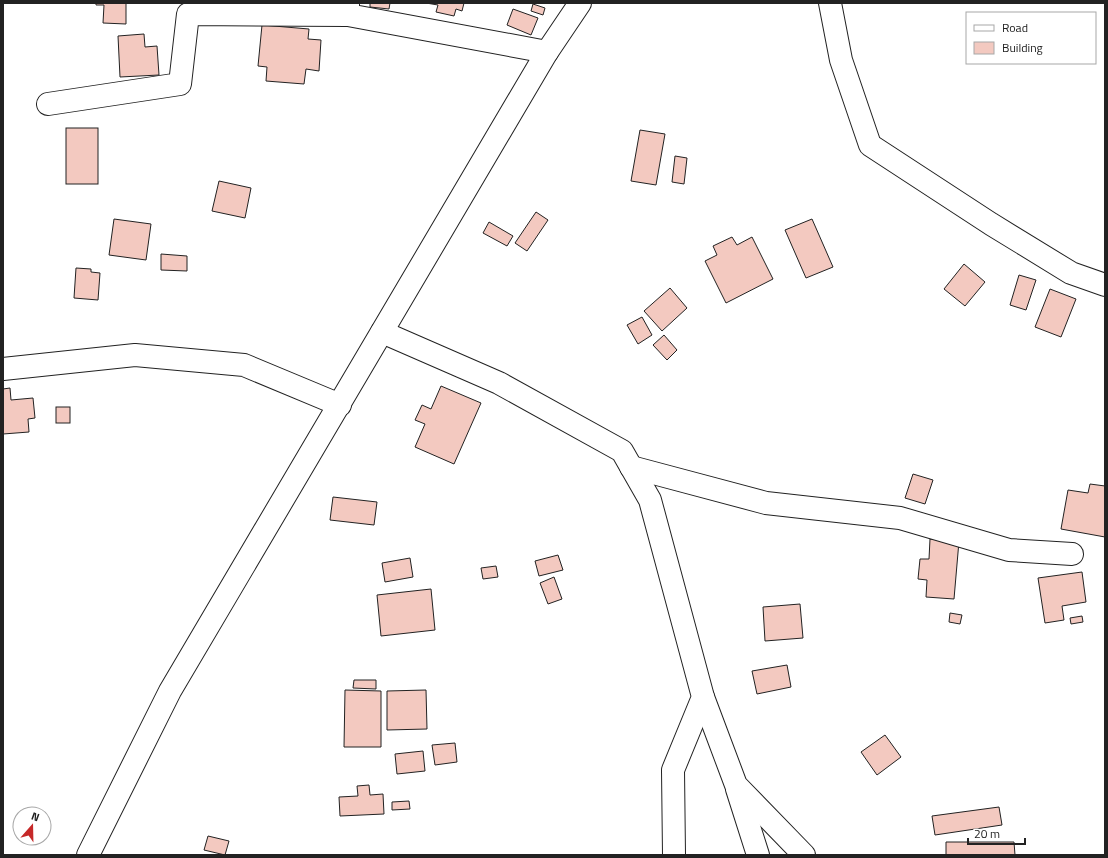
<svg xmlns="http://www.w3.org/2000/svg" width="1108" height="858" font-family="'Titillium Web',sans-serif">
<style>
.building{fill:#f3c9c0;stroke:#222}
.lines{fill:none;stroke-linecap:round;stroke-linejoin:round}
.minor-casing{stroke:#222;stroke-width:24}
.major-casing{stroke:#222;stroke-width:24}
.minor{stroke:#fff;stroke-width:22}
.major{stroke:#fff;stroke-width:22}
</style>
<rect width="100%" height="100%" fill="#fff"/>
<!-- building -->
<g class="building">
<polygon points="96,3 126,3 126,24 103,23 104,5 96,5"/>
<polygon points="370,3 390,3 389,9 370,7"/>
<polygon points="426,3 464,3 462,11 456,9 454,16 436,12 438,5"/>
<polygon points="533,4 545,8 543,15 531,11"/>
<polygon points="513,9 538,18 531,35 507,25"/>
<polygon points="262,25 309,29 308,39 321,40 319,71 306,69 304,84 266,81 267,67 258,66"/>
<polygon points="144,34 145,47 157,46 159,75 120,77 118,36"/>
<rect x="66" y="128" width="32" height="56"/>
<polygon points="640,130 665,134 656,185 631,181"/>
<polygon points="675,156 687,158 684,184 672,182"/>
<polygon points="219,181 251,188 245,218 212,211"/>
<polygon points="536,212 548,220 527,251 515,243"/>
<polygon points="114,219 151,224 146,260 109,255"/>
<polygon points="812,219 833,267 806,278 785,230"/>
<polygon points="489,222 513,236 507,246 483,233"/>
<polygon points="732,237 737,245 752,237 773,279 726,303 705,261 717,255 713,246"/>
<polygon points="161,254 187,256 187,271 161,270"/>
<polygon points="964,264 985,282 965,306 944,289"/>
<polygon points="76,268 91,269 91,272 100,273 98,300 74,298"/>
<polygon points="1019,275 1036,280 1026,310 1010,305"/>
<polygon points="670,288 687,308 662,331 644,311"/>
<polygon points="1050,289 1076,299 1061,337 1035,327"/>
<polygon points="642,317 652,335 638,344 627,325"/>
<polygon points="664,335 677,350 667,360 653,345"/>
<polygon points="441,386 481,403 454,464 415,447 425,424 415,420 422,405 431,409"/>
<polygon points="10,388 11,400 33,398 35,418 28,419 29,432 3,434 3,389"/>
<rect x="56" y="407" width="14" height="16"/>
<polygon points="913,474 933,480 925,504 905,498"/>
<polygon points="1090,484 1105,486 1105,537 1061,529 1068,490 1088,493"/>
<polygon points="333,497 377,502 374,525 330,520"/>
<polygon points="930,539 959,541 954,599 926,597 927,580 918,579 920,559 929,559"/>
<polygon points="558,555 563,570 539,576 535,561"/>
<polygon points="410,558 413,577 385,582 382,563"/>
<polygon points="496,566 498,577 483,579 481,568"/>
<polygon points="1082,572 1086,602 1062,606 1064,620 1045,623 1038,578"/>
<polygon points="554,577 562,599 548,604 540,583"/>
<polygon points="431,589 435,630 381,636 377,595"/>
<polygon points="800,604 803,638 765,641 763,607"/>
<polygon points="950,613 962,615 960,624 949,622"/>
<polygon points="1082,616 1083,622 1071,624 1070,618"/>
<polygon points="787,665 791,687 757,694 752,671"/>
<polygon points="354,680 376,680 376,689 353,688"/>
<polygon points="345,690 381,691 381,747 344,747"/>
<polygon points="426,690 427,729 387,730 387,691"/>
<polygon points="885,735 901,757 877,775 861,752"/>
<polygon points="455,743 457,762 435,765 432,745"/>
<polygon points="423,751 425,771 397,774 395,754"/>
<polygon points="369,785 370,795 383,794 384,814 340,816 339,797 358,796 357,786"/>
<polygon points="409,801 410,809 392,810 392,802"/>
<polygon points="999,807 1002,825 935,835 932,816"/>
<polygon points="208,836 229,841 225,855 204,850"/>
<polygon points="946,842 1014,842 1015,855 946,855"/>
</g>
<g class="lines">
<!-- minor casing -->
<g class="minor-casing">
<g id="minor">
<polyline points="348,3 348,15 547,52"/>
<polyline points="830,3 841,60 870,145 991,224 1071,273 1105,285"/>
<polyline points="48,104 180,84 188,14 348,15"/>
<polyline points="382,332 499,383 622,451 650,500 703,697 673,770 674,855"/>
<polyline points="3,369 135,355 244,365 340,405"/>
<polyline points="631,467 766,503 900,518 1009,550 1072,554"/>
<polyline points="703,697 736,785 804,855"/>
<polyline points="737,789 758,855"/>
</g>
</g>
<!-- major casing -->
<g class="major-casing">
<polyline id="major" points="88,855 170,691 547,52 580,3"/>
</g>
<!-- minor -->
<use href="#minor" class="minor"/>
<!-- major -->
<use href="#major" class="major"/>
</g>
<!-- border -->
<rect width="1108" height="858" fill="none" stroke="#222222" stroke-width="8"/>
<!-- legend -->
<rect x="966" y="12" width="130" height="52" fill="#ffffff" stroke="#a7a7a7"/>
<rect x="974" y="25" width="20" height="6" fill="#ffffff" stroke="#a7a7a7"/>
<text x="1002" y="32" font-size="12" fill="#222222">Road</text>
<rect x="974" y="42" width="20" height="12" fill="#f3c9c0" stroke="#a7a7a7"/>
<text x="1002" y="52" font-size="12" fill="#222222">Building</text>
<!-- north arrow -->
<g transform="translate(32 826) rotate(20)"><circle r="19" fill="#ffffff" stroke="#a7a7a7"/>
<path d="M0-3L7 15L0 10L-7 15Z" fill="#c62828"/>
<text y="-6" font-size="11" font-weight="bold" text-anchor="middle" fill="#222222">N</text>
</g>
<!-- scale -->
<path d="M968 838v6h57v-6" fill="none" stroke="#222222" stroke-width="2"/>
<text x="974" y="838" font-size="12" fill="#222222" stroke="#ffffff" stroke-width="3" paint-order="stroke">20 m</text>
</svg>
